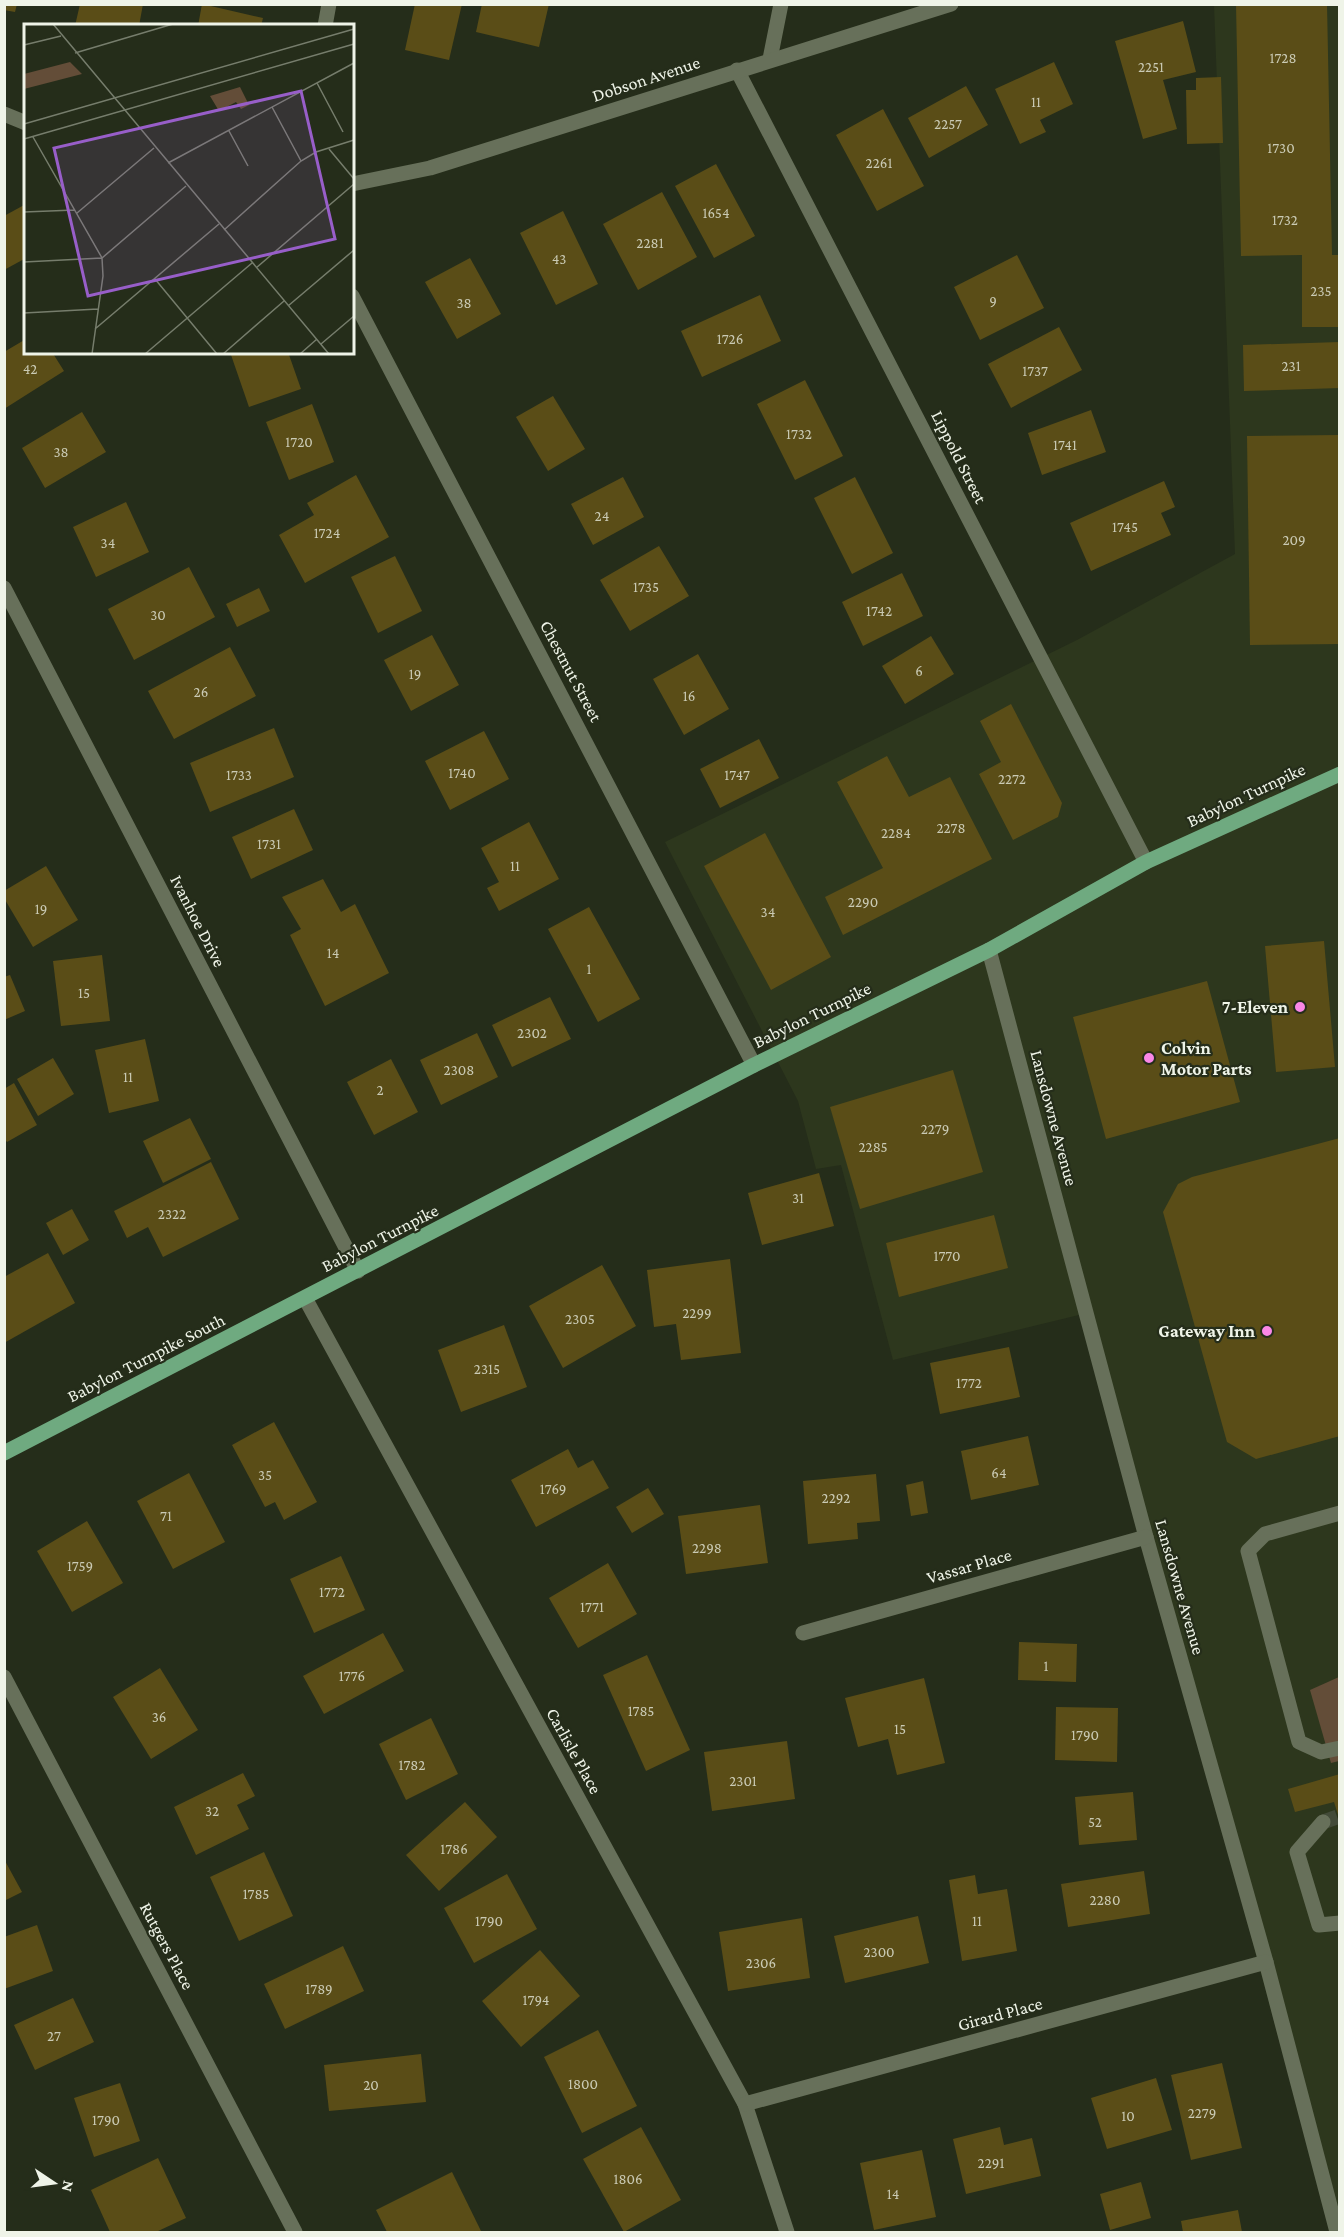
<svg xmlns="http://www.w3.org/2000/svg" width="1344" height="2237" font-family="'Crimson Pro',serif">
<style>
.built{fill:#2d371d}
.green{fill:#634d38}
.building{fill:#5a4d17}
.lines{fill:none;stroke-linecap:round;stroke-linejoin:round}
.minor-tunnel{stroke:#434b39;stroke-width:15;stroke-dasharray:15 8;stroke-linecap:butt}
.minor{stroke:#67705a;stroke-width:15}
.major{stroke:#6faa80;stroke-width:15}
.poi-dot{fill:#fa87e7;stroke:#252d1a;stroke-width:2}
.labels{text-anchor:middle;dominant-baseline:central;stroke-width:4.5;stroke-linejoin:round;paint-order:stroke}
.number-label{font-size:15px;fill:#cacab4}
.street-label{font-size:18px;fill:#eff4e8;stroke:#252d1a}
.poi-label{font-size:18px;font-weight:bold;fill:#eff4e8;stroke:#252d1a;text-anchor:end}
.inset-road{fill:none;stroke:#767d6c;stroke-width:1.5}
.view{fill:#985ec9;fill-opacity:0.15;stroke:#985ec9;stroke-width:3}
.inset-edge{fill:none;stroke:#eff4e8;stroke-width:3}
</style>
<rect width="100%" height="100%" fill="#252d1a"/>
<!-- built -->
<polygon class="built" points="1214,5 1339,5 1339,2232 1331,2232 1083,1314 893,1360 841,1165 816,1169 798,1101 665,842 1077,640 1235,554"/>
<!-- green -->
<polygon class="green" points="1339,1677 1339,1761 1331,1763 1310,1690"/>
<!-- building -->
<g class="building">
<polygon points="4,4 17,4 15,12 4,10"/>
<polygon points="80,4 143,4 139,26 75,26"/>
<polygon points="202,4 263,18 261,26 198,26"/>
<polygon points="415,4 462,4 449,60 405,50"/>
<polygon points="482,4 549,4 539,47 476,32"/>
<polygon points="1236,4 1327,4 1332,255 1340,255 1340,327 1302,327 1302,255 1241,256"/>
<polygon points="1183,21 1196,72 1163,80 1177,129 1143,139 1115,41"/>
<polygon points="1054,62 1073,104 1040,120 1046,132 1020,144 995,89"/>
<polygon points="1221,77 1223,143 1187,144 1186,90 1196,90 1196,78"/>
<polygon points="966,86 988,125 929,158 908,118"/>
<polygon points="883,109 924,186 877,211 836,135"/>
<polygon points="716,164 755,236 714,258 675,186"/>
<polygon points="662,192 697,257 638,290 603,224"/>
<polygon points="26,204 26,258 4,270 4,216"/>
<polygon points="563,211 598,284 556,305 520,233"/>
<polygon points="1017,255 1044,308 980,340 954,287"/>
<polygon points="470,258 501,314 457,339 425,282"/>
<polygon points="760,295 781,341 702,377 681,331"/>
<polygon points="1059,327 1082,370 1011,408 988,364"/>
<polygon points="26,339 26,352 52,352 64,371 4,409 4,352"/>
<polygon points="1340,342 1340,388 1244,391 1243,345"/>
<polygon points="230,352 288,352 301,389 249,407"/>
<polygon points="805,380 843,456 795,480 757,404"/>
<polygon points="553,396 585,449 548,471 516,417"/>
<polygon points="312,404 334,462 289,480 266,422"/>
<polygon points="1091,410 1106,452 1042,475 1028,433"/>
<polygon points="82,412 106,452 45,488 22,448"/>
<polygon points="1340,435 1340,644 1250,645 1247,436"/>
<polygon points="356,475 389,537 305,583 279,535 314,515 307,503"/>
<polygon points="623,477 644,517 593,545 571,504"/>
<polygon points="855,477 893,553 852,574 814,498"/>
<polygon points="1164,481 1175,507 1161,513 1171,535 1091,571 1070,523"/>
<polygon points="126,502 149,552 96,577 73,527"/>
<polygon points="659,546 689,596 630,631 600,580"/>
<polygon points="395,556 422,611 378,633 351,577"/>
<polygon points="189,567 215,617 134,660 108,609"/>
<polygon points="902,573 923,616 863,646 842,602"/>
<polygon points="259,588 270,611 237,627 226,604"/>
<polygon points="432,635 459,685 411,711 384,660"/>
<polygon points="931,636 954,674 905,704 882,666"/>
<polygon points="230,647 256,696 174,739 148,691"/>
<polygon points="698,654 729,709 684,735 653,679"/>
<polygon points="1011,704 1062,803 1058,817 1013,840 979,774 1001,762 980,721"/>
<polygon points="274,728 294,777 210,812 190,763"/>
<polygon points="484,731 509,779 450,810 425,761"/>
<polygon points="759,739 779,778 720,808 700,769"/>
<polygon points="887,756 909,797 950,777 992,859 843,935 825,897 883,868 837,782"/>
<polygon points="294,809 313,850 251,879 232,837"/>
<polygon points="529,822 559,879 499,911 487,888 499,882 481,848"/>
<polygon points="765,833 831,957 771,990 704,866"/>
<polygon points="46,866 78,920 33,947 4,898 4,891"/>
<polygon points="323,879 341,912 355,904 389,973 325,1006 290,935 301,929 282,897"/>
<polygon points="589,907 640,999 598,1022 548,929"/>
<polygon points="1324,941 1335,1067 1276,1072 1265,946"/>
<polygon points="102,955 110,1021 61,1026 53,961"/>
<polygon points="10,975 25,1011 4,1020 4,977"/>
<polygon points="1207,981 1240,1102 1106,1139 1073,1017"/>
<polygon points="550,997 571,1039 512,1067 492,1025"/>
<polygon points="477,1033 498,1077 441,1105 420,1060"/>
<polygon points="145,1039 159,1101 109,1113 95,1050"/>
<polygon points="53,1058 74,1094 38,1116 17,1079"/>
<polygon points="391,1059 418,1112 374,1135 347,1082"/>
<polygon points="953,1070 983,1172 860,1209 830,1107"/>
<polygon points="14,1083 37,1125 7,1142 4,1138 4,1089"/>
<polygon points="190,1118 211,1159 163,1183 143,1141"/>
<polygon points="1340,1138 1340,1436 1256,1459 1227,1442 1163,1212 1178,1184 1192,1177"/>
<polygon points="211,1162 239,1219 163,1257 148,1227 127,1238 114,1211"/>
<polygon points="819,1173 834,1226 762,1245 748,1193"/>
<polygon points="72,1209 89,1240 63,1255 46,1223"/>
<polygon points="994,1215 1008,1268 899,1297 886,1243"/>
<polygon points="48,1253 75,1303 4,1343 4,1277"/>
<polygon points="730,1259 741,1353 681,1360 676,1324 654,1327 647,1270"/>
<polygon points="602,1265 636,1326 563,1368 529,1306"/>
<polygon points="504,1325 527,1387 461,1412 438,1350"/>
<polygon points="1009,1347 1020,1397 940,1414 930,1363"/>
<polygon points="274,1422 317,1502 284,1520 275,1502 265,1507 232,1445"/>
<polygon points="1028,1436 1039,1485 971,1500 961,1451"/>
<polygon points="568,1449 578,1468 593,1460 609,1488 536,1527 511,1480"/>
<polygon points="189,1473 225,1542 173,1569 137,1501"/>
<polygon points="876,1474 880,1521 857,1523 858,1539 808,1544 803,1481"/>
<polygon points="923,1481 928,1513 911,1516 906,1485"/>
<polygon points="648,1488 664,1514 632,1533 616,1507"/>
<polygon points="760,1505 768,1563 686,1574 678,1516"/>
<polygon points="87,1521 123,1583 72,1612 37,1551"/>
<polygon points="341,1556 365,1610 314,1633 290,1579"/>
<polygon points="608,1563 637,1614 578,1648 549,1598"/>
<polygon points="383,1633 404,1671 324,1714 303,1676"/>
<polygon points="1019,1642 1077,1644 1076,1682 1018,1680"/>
<polygon points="647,1655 690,1750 646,1771 603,1675"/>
<polygon points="160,1668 198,1730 151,1759 113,1697"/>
<polygon points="924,1678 945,1763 897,1775 888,1739 858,1747 845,1698"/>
<polygon points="1056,1707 1118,1708 1117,1762 1055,1760"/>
<polygon points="431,1718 458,1774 406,1800 379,1744"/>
<polygon points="787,1741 795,1799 712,1811 704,1752"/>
<polygon points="243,1773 255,1796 237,1805 249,1829 196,1855 174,1807"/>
<polygon points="1340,1774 1340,1821 1334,1802 1295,1812 1288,1789"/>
<polygon points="1133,1792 1137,1840 1079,1845 1075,1797"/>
<polygon points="465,1802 497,1837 439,1891 406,1855"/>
<polygon points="264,1852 293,1916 239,1941 210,1877"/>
<polygon points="4,1859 22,1892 4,1901"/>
<polygon points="1144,1871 1150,1914 1068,1927 1061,1884"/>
<polygon points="507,1874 537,1929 474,1963 444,1908"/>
<polygon points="975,1875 978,1894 1007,1889 1017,1951 962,1961 949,1880"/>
<polygon points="918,1916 929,1963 845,1983 834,1936"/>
<polygon points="802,1918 810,1978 728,1991 719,1932"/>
<polygon points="37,1925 53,1971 4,1989 4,1937"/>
<polygon points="343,1946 364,1991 285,2029 264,1984"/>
<polygon points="540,1950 580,1996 521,2047 482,2001"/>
<polygon points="73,1998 94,2042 35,2070 14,2025"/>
<polygon points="598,2030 637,2106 582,2133 544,2057"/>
<polygon points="421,2054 426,2102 329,2111 324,2065"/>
<polygon points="1222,2063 1242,2148 1191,2160 1171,2075"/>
<polygon points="1156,2078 1172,2130 1107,2149 1091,2098"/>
<polygon points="120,2083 140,2141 94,2157 74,2098"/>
<polygon points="641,2127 681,2200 624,2232 583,2159"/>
<polygon points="1000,2127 1004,2145 1032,2138 1041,2176 966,2194 953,2139"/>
<polygon points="922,2150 936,2217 874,2230 860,2163"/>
<polygon points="158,2158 186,2218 156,2232 110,2232 91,2190"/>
<polygon points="452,2172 481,2231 387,2232 376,2210"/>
<polygon points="1141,2182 1151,2218 1110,2230 1100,2194"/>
<polygon points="1238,2210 1242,2232 1183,2232 1181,2221"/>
</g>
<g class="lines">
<!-- minor-tunnel -->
<polyline class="minor-tunnel" points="1323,1822 1340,1816"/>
<!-- minor -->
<g class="minor">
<polyline points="325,26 329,4"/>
<polyline points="770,59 781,4"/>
<polyline points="737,70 1146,862"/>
<polyline points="4,114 26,123"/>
<polyline points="352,184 430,168 951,4"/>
<polyline points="352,296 754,1065"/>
<polyline points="4,588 358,1271"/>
<polyline points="989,950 1146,1537 1266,1962 1337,2232"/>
<polyline points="305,1298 745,2104 787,2232"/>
<polyline points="1340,1513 1265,1534 1248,1551 1299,1742 1321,1752 1340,1748"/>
<polyline points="803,1633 1146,1537"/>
<polyline points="4,1677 295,2232"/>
<polyline points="1323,1822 1297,1852 1319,1925 1340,1923"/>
<polyline points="745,2104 1266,1962"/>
</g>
<!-- major -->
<polyline class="major" points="4,1453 754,1065 989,950 1146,862 1340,774"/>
</g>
<!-- markers -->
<g class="poi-dot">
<circle cx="1300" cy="1007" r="6"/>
<circle cx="1149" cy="1058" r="6"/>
<circle cx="1267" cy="1331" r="6"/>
</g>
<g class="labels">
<!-- number labels -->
<g class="number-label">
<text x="1283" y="58">1728</text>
<text x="1151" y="67">2251</text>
<text x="1036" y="102">11</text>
<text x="948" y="124">2257</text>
<text x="1281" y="148">1730</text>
<text x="879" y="163">2261</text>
<text x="716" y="213">1654</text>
<text x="1285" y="220">1732</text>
<text x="650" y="243">2281</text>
<text x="559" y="259">43</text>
<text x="1321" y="291">235</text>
<text x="993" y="301">9</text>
<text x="464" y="303">38</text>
<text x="730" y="339">1726</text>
<text x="1291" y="366">231</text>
<text x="30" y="369">42</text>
<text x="1035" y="371">1737</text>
<text x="799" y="434">1732</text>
<text x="299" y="442">1720</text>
<text x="1065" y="445">1741</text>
<text x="61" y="452">38</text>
<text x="602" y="516">24</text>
<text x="1125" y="527">1745</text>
<text x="327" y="533">1724</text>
<text x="1294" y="540">209</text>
<text x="108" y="543">34</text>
<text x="646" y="587">1735</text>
<text x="879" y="611">1742</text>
<text x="158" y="615">30</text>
<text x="919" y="671">6</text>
<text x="415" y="674">19</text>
<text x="201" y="692">26</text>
<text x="689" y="696">16</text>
<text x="462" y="773">1740</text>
<text x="239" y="775">1733</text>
<text x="737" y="775">1747</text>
<text x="1012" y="779">2272</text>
<text x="951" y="828">2278</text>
<text x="896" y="833">2284</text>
<text x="269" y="844">1731</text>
<text x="515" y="866">11</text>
<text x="863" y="902">2290</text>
<text x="41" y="909">19</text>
<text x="768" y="912">34</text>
<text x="333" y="953">14</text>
<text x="589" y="969">1</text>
<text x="84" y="993">15</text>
<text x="532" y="1033">2302</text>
<text x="459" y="1070">2308</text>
<text x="128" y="1077">11</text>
<text x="380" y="1090">2</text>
<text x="935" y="1129">2279</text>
<text x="873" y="1147">2285</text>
<text x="798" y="1198">31</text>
<text x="172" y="1214">2322</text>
<text x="947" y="1256">1770</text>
<text x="697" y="1313">2299</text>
<text x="580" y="1319">2305</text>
<text x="487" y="1369">2315</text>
<text x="969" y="1383">1772</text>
<text x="999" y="1473">64</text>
<text x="265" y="1475">35</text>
<text x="553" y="1489">1769</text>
<text x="836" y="1498">2292</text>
<text x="166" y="1516">71</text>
<text x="707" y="1548">2298</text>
<text x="80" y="1566">1759</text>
<text x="332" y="1592">1772</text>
<text x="592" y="1607">1771</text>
<text x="1046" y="1666">1</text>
<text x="352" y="1676">1776</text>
<text x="641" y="1711">1785</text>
<text x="159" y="1717">36</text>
<text x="900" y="1729">15</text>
<text x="1085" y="1735">1790</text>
<text x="412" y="1765">1782</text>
<text x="743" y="1781">2301</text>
<text x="212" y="1811">32</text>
<text x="1095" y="1822">52</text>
<text x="454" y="1849">1786</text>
<text x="256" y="1894">1785</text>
<text x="1105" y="1900">2280</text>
<text x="489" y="1921">1790</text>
<text x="977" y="1921">11</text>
<text x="879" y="1952">2300</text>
<text x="761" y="1963">2306</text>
<text x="319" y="1989">1789</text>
<text x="536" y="2000">1794</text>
<text x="54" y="2036">27</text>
<text x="583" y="2084">1800</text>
<text x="371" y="2085">20</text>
<text x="1202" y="2113">2279</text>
<text x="1128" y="2116">10</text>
<text x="106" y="2120">1790</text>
<text x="991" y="2163">2291</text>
<text x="628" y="2179">1806</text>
<text x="893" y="2194">14</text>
</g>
<!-- street labels -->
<g class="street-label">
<text transform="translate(646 79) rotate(-18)">Dobson Avenue</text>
<text transform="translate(959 457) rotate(63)">Lippold Street</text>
<text transform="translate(571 671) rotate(62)">Chestnut Street</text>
<text transform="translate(1246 795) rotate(-25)">Babylon Turnpike</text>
<text transform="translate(198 921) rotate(63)">Ivanhoe Drive</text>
<text transform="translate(812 1015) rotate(-26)">Babylon Turnpike</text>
<text transform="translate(1054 1118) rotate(75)">Lansdowne Avenue</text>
<text transform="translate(380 1238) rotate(-27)">Babylon Turnpike</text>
<text transform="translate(146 1358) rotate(-27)">Babylon Turnpike South</text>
<text transform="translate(969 1566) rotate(-16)">Vassar Place</text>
<text transform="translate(1180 1587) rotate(74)">Lansdowne Avenue</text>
<text transform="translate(574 1751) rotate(61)">Carlisle Place</text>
<text transform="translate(167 1946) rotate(62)">Rutgers Place</text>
<text transform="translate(1000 2014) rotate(-15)">Girard Place</text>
</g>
<!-- poi labels -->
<g class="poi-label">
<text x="1288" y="1007">7-Eleven</text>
<text x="1161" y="1048" text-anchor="start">Colvin<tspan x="1161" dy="21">Motor Parts</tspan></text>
<text x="1255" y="1331">Gateway Inn</text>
</g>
</g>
<!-- overview -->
<g transform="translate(24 24)">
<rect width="330" height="330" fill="#252d1a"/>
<path d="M46,38L58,50L0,65V50ZM216,63L225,81L217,85L212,78L195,87L186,72Z" fill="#634d38"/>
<path class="inset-road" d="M29,0L305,330M0,21L37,12M51,29L149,0M293,59L319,108M248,83L277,137M0,100L330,5M205,107L224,142M9,113L78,234L79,252L68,330M0,115L330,20M305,125L330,155M144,139L330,39M0,188L51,186M53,189L130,124M200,206L277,137L292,128L330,116M0,238L78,234L162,162M232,244L330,160M131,255L193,330M264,282L330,226M0,289L74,285M71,305L195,200M297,320L330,292M121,330L228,239M199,330L260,277M276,330L293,315"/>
<path class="view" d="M277,67L311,215L64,272L30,124Z"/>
<rect width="330" height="330" class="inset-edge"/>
</g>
<!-- border -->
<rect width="1344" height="2237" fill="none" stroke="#eff4e8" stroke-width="12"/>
<!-- north arrow -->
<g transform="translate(54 2183) rotate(103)" stroke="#252d1a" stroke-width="4.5" paint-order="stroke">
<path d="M0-4.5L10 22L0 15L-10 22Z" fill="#eff4e8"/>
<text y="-9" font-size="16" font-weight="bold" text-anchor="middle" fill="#eff4e8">N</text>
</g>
</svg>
